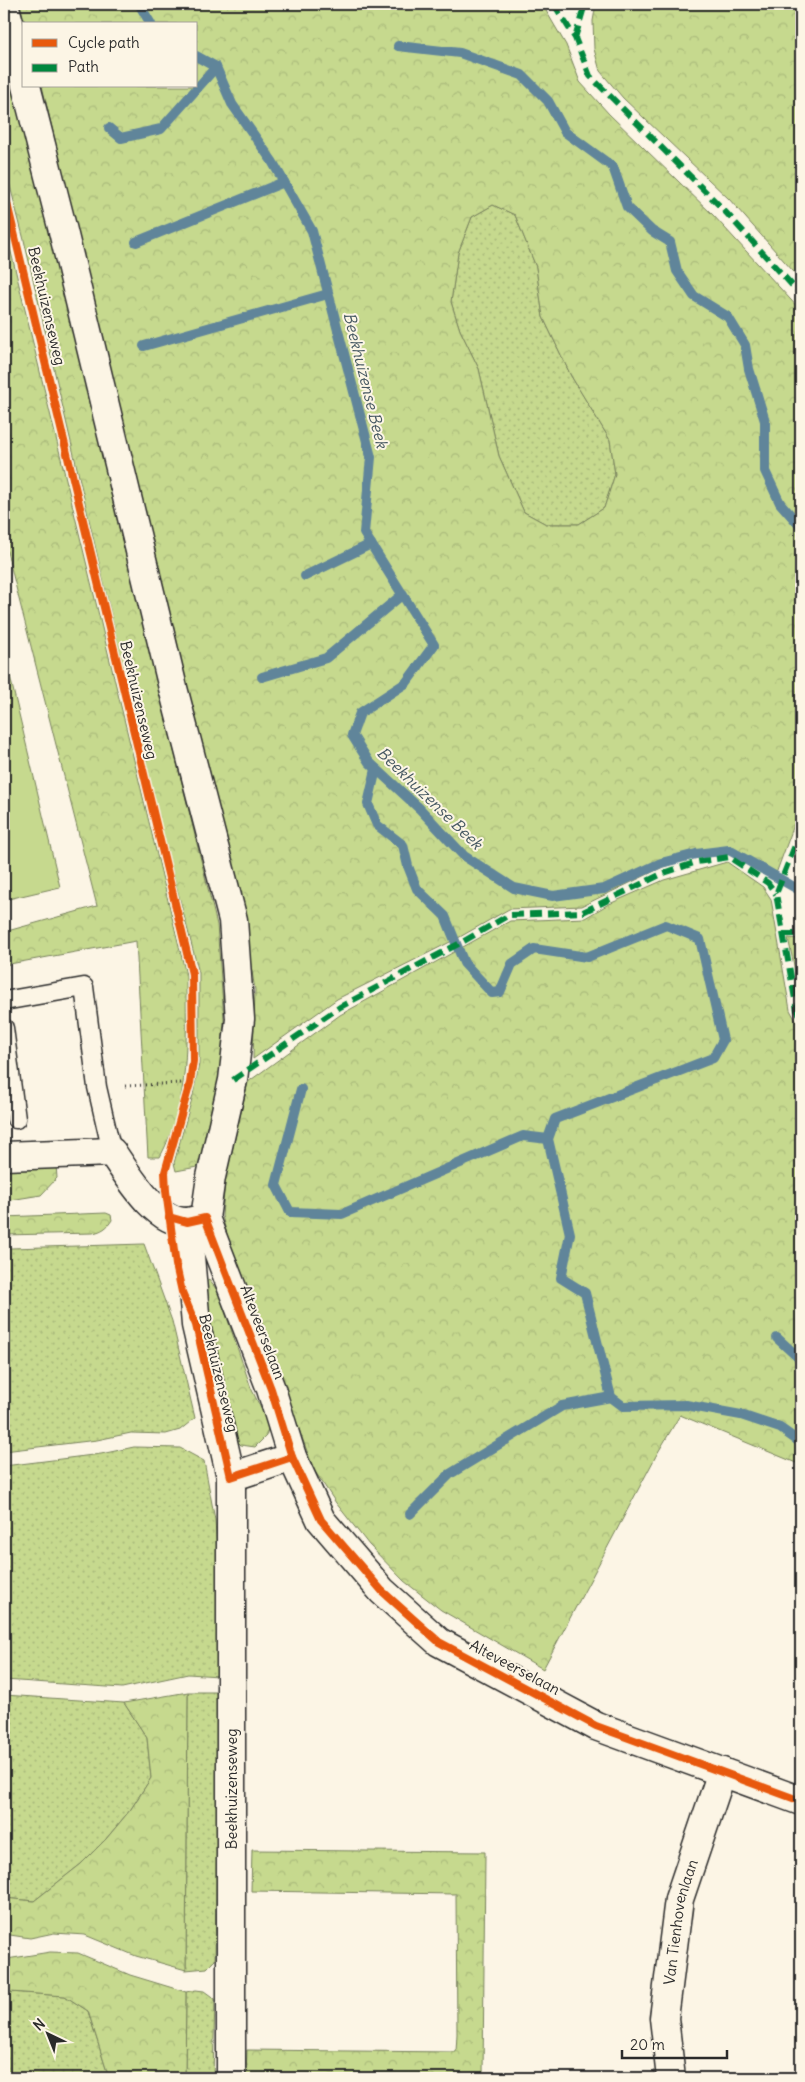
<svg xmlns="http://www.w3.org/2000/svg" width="805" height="2082" font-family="Delius,sans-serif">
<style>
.grass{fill:url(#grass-dots);stroke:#78825c}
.forest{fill:url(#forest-crowns);stroke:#78825c;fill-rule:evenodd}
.pitch{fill:#c6d98e;stroke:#78825c}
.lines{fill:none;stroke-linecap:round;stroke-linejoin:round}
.stream{stroke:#60859a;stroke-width:10}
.lane-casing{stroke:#2b2b2b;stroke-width:21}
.street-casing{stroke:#2b2b2b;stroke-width:31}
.path{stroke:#2b2b2b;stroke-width:3;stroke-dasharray:1 4;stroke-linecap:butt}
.lane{stroke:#fcf5e5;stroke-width:18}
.street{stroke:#fcf5e5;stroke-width:28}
.quiet{stroke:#00873e;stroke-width:6;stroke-dasharray:12 6;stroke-linecap:butt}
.cycleway-casing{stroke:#fcf5e5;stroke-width:11}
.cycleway{stroke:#e8590c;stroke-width:8}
.labels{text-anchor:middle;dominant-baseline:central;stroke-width:4;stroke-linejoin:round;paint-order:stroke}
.street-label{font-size:15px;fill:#2b2b2b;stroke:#fcf5e5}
.water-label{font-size:16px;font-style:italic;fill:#465862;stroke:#fcf5e5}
</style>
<defs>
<pattern id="grass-dots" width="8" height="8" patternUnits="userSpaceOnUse" patternTransform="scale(1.25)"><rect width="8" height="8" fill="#c6d98e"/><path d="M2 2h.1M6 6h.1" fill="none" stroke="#aaba7b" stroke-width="1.8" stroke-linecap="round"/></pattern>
<pattern id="forest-crowns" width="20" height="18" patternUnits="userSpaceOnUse" patternTransform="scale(1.25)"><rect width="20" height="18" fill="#c6d98e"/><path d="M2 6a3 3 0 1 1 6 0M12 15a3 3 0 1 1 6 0" fill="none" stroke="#aaba7b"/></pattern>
</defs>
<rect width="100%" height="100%" fill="#fcf5e5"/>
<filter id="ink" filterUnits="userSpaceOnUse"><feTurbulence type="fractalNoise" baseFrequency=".02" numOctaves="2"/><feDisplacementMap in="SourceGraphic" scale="10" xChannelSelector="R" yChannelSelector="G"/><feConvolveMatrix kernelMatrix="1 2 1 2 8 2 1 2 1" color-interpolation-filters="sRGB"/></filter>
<g filter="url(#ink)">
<!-- grass -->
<g class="grass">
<polygon points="493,205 515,215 536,267 543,317 571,376 610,440 615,474 604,508 579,524 546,524 524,512 499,456 479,369 460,330 451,302 458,253 472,217"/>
<polygon points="144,1244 172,1321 195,1418 180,1430 166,1434 131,1433 97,1440 4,1451 4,1251 11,1248"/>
<polygon points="134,1447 180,1448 204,1461 215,1520 219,1586 219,1676 188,1674 122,1688 4,1680 4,1466 101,1454"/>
<polygon points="188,1692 219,1692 215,1960 207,1968 186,1970"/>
<polygon points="4,1695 124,1703 147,1738 151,1778 131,1809 106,1839 81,1864 34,1901 4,1898"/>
<polygon points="4,1986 10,1992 65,1996 88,2011 109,2078 4,2078"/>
<polygon points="196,1990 204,1991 215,1999 213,2078 185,2078 186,1992"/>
</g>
<!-- forest -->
<g class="forest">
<path d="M20,4H542L566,45L580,82L609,114L713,215L801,311V608L799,616L801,620V806L774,879L729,853L697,857L663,867L582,906L509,909L458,938L337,999L253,1059L255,990L243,916L143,511L42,86H196V24H25ZM493,205L515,215L536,267L543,317L571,376L610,440L615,474L604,508L579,524H546L524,512L499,456L479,369L460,330L451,302L458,253L472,217Z"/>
<polygon points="596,4 801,4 801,280 729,199 623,98 600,71 594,49 593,21"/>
<polygon points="4,59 50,232 117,519 217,925 224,1019 220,1083 206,1158 197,1167 176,1171 174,1163 193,1095 199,1064 199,973 157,812 24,240 4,163"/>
<path d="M4,223L186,975C186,1039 191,1099 160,1157H148L136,941L4,965V932L97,906L4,540Z"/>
<polygon points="727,862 763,887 771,899 790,1010 801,1030 801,1465 680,1415 657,1454 543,1669 441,1610 404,1581 369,1545 336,1503 314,1470 228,1238 222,1216 225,1180 248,1082 340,1015 510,921 585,918 607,905 664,880"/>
<polygon points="788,938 801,939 801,997"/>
<polygon points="4,1165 56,1165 57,1178 41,1195 4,1201"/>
<path d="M106,1213L111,1215L112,1220C107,1228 102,1231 93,1233L4,1235V1217Z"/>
<polygon points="208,1279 218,1291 251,1388 269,1425 266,1436 255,1447 241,1445 231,1435 196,1290"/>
<polygon points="188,1692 186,1970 136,1956 85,1935 54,1933 30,1938 10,1935 4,1931 4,1898 34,1901 81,1864 106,1839 131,1809 151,1778 147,1738 124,1703"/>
<polygon points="252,1850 485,1852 483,2078 246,2078 247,2050 456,2052 457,2034 456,1894 251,1891"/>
<polygon points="50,1952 78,1953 130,1975 186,1992 185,2078 109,2078 88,2011 65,1996 10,1992 4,1986 4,1965 7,1959"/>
</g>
<!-- pitch -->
<polygon class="pitch" points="4,651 60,887 4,900 4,650"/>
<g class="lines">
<!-- stream -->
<g class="stream">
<polyline points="139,4 151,24"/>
<polyline points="398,46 460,53 522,75 548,101 565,132 613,167 627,207 652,231 670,242 677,271 694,296 728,317 745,345 749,369 765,421 765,471 780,503 801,527"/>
<polyline points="196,56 216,67 232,104 272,161 312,231 371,457 364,533 434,645 406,683 360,713 352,735 369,762 420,809 464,856 514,888 553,896 604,889 661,863 696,854 729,850 801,891"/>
<polyline points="109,128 121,138 161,129 216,67"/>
<polyline points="136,242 284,182"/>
<polyline points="144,346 328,294"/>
<polyline points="305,576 371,544"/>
<polyline points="262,677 326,658 403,594"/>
<polyline points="376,769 368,804 377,825 403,845 408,866 417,889 445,916 464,963 492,993 500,992 512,964 534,949 587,957 666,925 700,939 723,1040 713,1058 555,1119 548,1139 570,1234 561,1278 585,1293 611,1397 623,1406 686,1405 741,1415 780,1428 801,1443"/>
<polyline points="301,1089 276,1185 290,1212 342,1214 523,1136 548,1139"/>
<polyline points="777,1338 801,1360"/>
<polyline points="410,1514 450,1474 562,1406 611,1397"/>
</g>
<!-- lane casing -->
<g class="lane-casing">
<g id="lane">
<polyline points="4,1001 84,987 97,1087 112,1152"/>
<polyline points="4,1028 16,1119"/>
</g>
</g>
<!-- street casing -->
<g class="street-casing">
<g id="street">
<polyline points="4,4 24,78"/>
<polyline points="26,86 62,227 173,688 233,920 240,1019 233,1080 211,1177 205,1218"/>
<path d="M4,1156L112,1152C128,1175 156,1224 188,1222C193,1221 199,1220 204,1218"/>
<polyline points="205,1218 271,1389 292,1457 321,1520 382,1591 439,1642 596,1726 801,1801"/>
<polyline points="187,1222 196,1325 231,1477 231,2078"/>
<polyline points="231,1477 292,1457"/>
<path id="s1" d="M671,2078L664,2018L679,1899L722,1772"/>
</g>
</g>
<!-- path -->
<polyline class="path" points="125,1086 199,1082"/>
<!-- lane -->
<use href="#lane" class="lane"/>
<!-- street -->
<use href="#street" class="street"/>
<!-- quiet -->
<g class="quiet">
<polyline points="554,4 575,38 590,76 720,206 801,295"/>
<polyline points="575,38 585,4"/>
<polyline points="801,830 776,894 797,1010 801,1016"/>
<polyline points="783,934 801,934"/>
<polyline points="233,1080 340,1007 464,941 509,915 583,912 664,873 697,862 729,857 768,883 776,894"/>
</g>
<!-- cycleway casing -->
<g class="cycleway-casing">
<g id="cycleway">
<polyline points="4,191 192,974 193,1061 190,1083 165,1172 166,1191 176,1265 182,1292 196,1325 231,1477 292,1457"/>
<polyline points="169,1217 187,1222 205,1218 271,1389 292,1457 321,1520 382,1591 439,1642 596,1726 801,1801"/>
</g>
</g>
<!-- cycleway -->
<use href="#cycleway" class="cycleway"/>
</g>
</g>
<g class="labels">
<!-- street labels -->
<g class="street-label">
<text transform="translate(47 306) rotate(77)">Beekhuizenseweg</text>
<text transform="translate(139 700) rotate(77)">Beekhuizenseweg</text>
<text transform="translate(263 1332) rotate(69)">Alteveerselaan</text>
<text transform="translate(219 1373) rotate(76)">Beekhuizenseweg</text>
<text transform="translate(515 1667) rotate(28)">Alteveerselaan</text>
<text transform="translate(231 1789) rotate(-90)">Beekhuizenseweg</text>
<text stroke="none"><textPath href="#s1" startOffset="158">Van Tienhovenlaan</textPath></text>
</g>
<!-- water labels -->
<g class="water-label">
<text transform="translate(366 380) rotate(76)">Beekhuizense Beek</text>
<text transform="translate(430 798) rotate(44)">Beekhuizense Beek</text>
</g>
</g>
<!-- margin -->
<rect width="805" height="2082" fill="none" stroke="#fcf5e5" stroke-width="20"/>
<rect x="10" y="10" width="785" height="2062" fill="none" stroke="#2b2b2b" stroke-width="2" filter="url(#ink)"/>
<!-- legend -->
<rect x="22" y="22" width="175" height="65" fill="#fcf5e5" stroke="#a8a49b"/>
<rect x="32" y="39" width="25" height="8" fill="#e8590c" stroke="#a8a49b"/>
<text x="68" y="48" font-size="15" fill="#2b2b2b">Cycle path</text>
<rect x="32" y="64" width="25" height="8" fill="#00873e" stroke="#a8a49b"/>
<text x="68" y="72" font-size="15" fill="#2b2b2b">Path</text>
<!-- north arrow -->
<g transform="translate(48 2034) rotate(317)" stroke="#fcf5e5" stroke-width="4" paint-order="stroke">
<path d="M0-4L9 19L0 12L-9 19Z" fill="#2b2b2b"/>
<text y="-8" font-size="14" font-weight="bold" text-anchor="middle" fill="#2b2b2b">N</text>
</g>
<!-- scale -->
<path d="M622 2050v8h105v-8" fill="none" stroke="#2b2b2b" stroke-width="2.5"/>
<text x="630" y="2050" font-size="15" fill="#2b2b2b" stroke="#fcf5e5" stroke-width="4" paint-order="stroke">20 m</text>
</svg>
